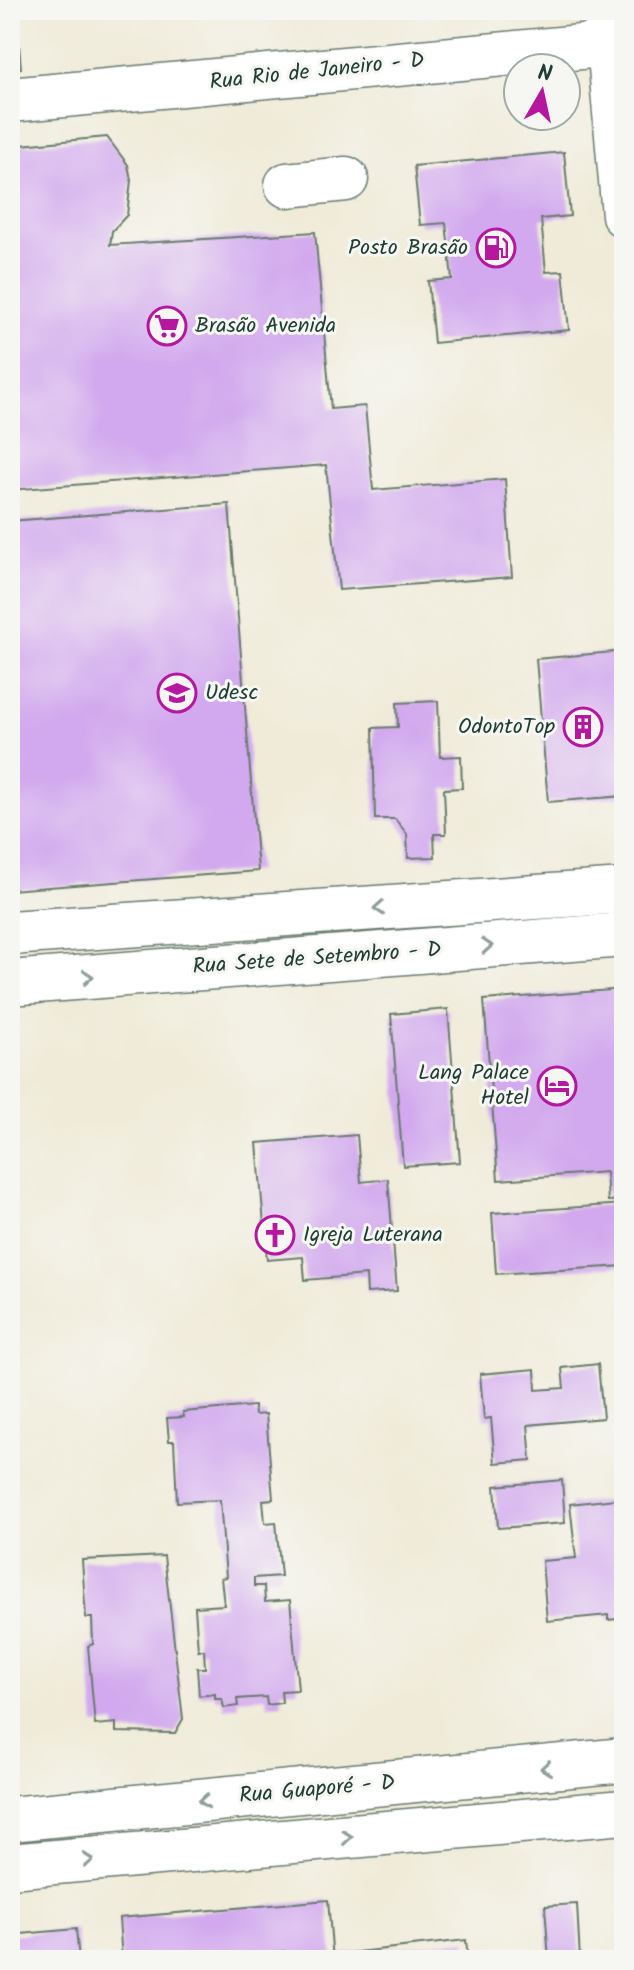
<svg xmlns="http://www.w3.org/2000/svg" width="634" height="1970" font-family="Kalam,sans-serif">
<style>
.building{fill:#d2a9ee}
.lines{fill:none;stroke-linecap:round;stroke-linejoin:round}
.minor-casing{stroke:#687a6e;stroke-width:47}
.minor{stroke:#fff;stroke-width:44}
.oneway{stroke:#8f9e9a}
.labels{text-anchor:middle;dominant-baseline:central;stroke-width:6;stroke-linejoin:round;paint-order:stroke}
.street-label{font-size:22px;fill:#1f3d34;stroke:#f6f6f2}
.poi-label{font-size:22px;fill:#1f3d34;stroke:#f6f6f2;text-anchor:end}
</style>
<rect width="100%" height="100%" fill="#f6f6f2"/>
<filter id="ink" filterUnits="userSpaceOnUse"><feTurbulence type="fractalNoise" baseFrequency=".0125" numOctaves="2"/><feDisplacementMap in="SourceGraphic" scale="16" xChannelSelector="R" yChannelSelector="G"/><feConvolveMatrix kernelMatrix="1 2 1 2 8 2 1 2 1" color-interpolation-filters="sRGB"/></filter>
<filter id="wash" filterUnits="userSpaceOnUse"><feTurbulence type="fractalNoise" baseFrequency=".006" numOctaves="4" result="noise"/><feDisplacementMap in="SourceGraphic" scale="32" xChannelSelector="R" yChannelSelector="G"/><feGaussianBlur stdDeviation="1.8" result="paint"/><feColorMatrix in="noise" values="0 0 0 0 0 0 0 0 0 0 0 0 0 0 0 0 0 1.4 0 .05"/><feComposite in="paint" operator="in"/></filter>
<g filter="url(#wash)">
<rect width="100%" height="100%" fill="#f0ebd9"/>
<g id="blocks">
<!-- building -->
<g class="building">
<polygon points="10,10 16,10 21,68 10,69"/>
<polygon points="107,137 128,165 131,180 127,215 112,231 110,245 315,232 331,409 365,406 373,490 505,479 512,577 339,590 326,465 10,490 10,146"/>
<polygon points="564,152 570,216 541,219 546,272 563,271 569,330 434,343 428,281 452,279 446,223 420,225 414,166"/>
<polygon points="229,504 258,871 10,890 10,521"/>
<polygon points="624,651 624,796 548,802 536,659"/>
<polygon points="438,701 440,757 461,756 462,788 444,789 446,834 434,834 435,857 408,858 407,834 395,819 375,819 373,728 398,727 397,703"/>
<polygon points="624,989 624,1200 608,1201 606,1172 498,1180 484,1000"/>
<polygon points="448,1009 460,1162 403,1166 391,1014"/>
<polygon points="357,1135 361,1182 388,1179 397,1291 367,1293 366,1275 305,1280 303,1257 267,1260 257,1143"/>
<polygon points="624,1204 624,1266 496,1274 492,1213"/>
<polygon points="598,1364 603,1418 528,1425 531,1460 495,1463 491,1418 484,1419 480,1374 535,1369 536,1390 564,1388 562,1368"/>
<polygon points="254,1406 255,1415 266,1414 273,1499 263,1500 265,1523 276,1522 281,1576 254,1578 254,1586 264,1586 265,1602 290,1600 298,1690 281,1691 282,1703 267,1705 266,1697 237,1699 238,1706 224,1708 222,1699 215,1699 215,1694 199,1696 197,1668 205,1668 204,1650 198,1650 195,1607 224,1605 221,1578 226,1577 220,1500 177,1502 174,1441 169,1441 167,1418 184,1417 183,1412"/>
<polygon points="562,1480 565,1523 498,1528 495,1486"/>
<polygon points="624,1498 624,1618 608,1620 608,1615 547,1621 542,1561 576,1558 570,1504"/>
<polygon points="164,1556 183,1719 175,1733 116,1732 116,1723 95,1725 88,1646 93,1644 92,1618 86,1618 82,1560"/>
<polygon points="328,1900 333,1960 286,1960 285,1951 186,1960 122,1960 119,1918"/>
<polygon points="577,1904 580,1960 549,1960 545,1906"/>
<polygon points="76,1929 79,1960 10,1960 10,1935"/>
<polygon points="466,1940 468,1960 341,1960 340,1954"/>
</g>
</g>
</g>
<g filter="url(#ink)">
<use href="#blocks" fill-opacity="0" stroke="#687a6e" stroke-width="2"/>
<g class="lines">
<!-- minor casing -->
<g class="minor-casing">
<g id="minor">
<polyline points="606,10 624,215"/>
<polyline points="10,100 624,43"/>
<polyline points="287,185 346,179"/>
<polyline points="10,933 624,891"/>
<polyline points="10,983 624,935"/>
<polyline points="10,1819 624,1760"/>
<polyline points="10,1866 624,1812"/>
</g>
</g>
<!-- minor -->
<use href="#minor" class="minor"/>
</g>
<!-- one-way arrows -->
<defs><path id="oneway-chevron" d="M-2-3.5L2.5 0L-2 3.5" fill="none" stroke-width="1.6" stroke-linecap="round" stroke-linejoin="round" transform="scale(2)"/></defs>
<g class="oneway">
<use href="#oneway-chevron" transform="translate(379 908) rotate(176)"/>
<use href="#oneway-chevron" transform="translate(487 946) rotate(-4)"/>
<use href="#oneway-chevron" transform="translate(88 977) rotate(-4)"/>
<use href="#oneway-chevron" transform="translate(546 1768) rotate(175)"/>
<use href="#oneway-chevron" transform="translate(204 1801) rotate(175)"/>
<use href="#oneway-chevron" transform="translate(347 1837) rotate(-5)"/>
<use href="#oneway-chevron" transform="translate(88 1860) rotate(-5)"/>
</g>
</g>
<!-- icons -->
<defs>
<g id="fuel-ring" transform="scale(2)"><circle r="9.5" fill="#f6f6f2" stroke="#b5179e" stroke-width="1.5"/><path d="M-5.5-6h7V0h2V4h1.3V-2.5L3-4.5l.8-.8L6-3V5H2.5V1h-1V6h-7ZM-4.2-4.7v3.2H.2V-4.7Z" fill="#b5179e"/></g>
<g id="supermarket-ring" transform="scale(2)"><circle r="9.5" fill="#f6f6f2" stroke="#b5179e" stroke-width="1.5"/><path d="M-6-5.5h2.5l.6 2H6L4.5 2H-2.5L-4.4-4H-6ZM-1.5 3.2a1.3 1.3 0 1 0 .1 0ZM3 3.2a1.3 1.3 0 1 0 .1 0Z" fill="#b5179e"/></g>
<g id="university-ring" transform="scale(2)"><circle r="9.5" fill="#f6f6f2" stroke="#b5179e" stroke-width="1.5"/><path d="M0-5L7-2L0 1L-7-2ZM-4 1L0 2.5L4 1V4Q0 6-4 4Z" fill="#b5179e"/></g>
<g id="building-ring" transform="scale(2)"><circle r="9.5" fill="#f6f6f2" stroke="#b5179e" stroke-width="1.5"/><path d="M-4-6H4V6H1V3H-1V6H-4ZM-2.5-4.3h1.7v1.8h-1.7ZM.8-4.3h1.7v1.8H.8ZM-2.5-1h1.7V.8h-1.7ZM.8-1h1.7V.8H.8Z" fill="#b5179e"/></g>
<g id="hotel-ring" transform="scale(2)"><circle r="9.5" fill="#f6f6f2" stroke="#b5179e" stroke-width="1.5"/><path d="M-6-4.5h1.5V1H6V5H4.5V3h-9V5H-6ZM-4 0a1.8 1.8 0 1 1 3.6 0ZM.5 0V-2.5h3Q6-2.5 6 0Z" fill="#b5179e"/></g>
<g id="church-ring" transform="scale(2)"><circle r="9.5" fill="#f6f6f2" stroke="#b5179e" stroke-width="1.5"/><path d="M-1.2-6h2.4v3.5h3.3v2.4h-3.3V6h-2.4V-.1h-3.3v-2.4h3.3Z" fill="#b5179e"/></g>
</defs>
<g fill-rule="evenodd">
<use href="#fuel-ring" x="496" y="248"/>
<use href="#supermarket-ring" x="167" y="326"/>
<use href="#university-ring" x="177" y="693"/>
<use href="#building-ring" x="583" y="727"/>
<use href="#hotel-ring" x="557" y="1086"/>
<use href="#church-ring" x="275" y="1235"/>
</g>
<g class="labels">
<!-- street labels -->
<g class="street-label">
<text transform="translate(317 72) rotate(-6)">Rua Rio de Janeiro - D</text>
<text transform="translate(317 959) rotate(-4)">Rua Sete de Setembro - D</text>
<text transform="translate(317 1790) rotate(-5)">Rua Guaporé - D</text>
</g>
<!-- poi labels -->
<g class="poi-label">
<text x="468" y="248">Posto Brasão</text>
<text x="195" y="326" text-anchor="start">Brasão Avenida</text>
<text x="205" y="693" text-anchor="start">Udesc</text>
<text x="555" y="727">OdontoTop</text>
<text x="529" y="1073">Lang Palace<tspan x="529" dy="25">Hotel</tspan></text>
<text x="303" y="1235" text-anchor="start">Igreja Luterana</text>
</g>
</g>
<!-- margin -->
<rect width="634" height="1970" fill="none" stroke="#f6f6f2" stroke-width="40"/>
<!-- north arrow -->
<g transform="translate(542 92) rotate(9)"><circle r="38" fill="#f6f6f2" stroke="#a0aca6" stroke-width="2"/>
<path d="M0-6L14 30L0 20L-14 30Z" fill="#b5179e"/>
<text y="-12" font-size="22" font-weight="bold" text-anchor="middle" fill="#1f3d34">N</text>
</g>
</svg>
